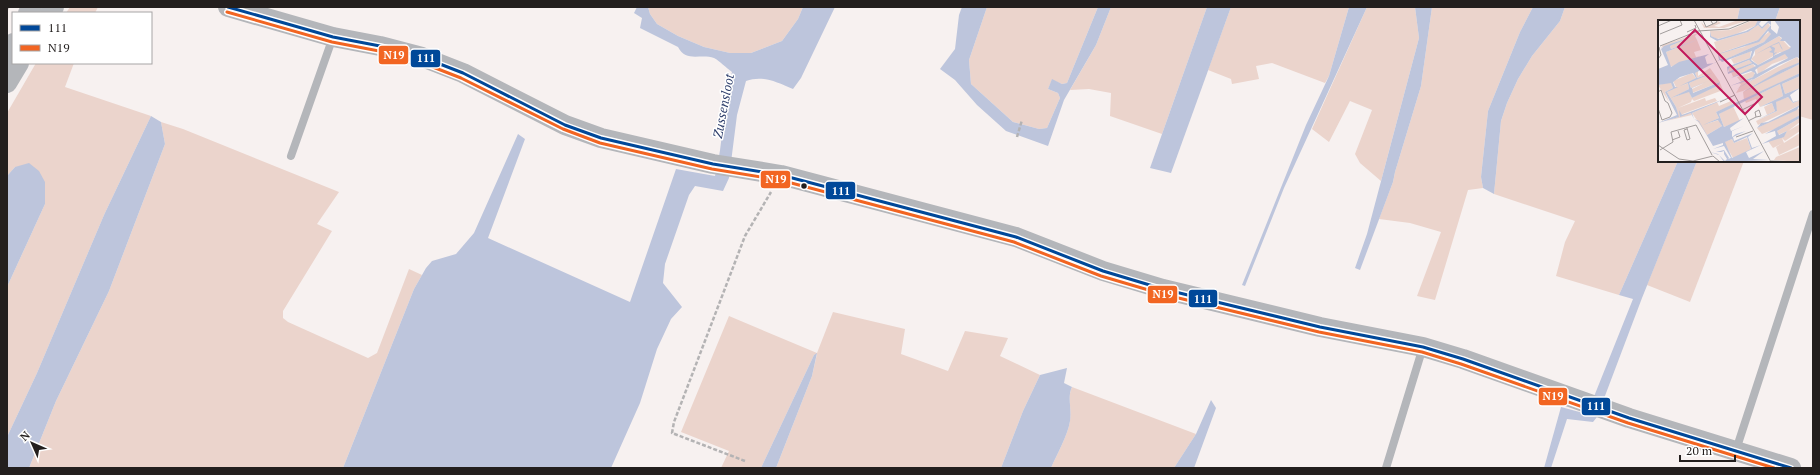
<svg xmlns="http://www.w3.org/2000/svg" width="1820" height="475" font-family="'PT Serif',serif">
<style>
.green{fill:#ebd4cc}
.water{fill:#bdc5dc}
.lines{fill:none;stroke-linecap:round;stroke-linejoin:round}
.path{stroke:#b4b3b4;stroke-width:2.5;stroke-dasharray:4 2;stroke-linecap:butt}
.service{stroke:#b4b6ba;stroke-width:8}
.tertiary{stroke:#b4b6ba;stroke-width:20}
.bus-1-casing{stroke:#fff;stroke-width:6}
.bus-2-casing{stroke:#fff;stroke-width:6}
.bus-1{stroke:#004899;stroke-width:3}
.bus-2{stroke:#f26522;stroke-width:3}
.bus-dot{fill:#231f1e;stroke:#fff;stroke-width:1.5}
.labels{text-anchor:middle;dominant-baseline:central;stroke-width:3;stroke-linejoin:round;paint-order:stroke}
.water-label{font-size:13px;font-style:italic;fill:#2f3f6c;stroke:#fff}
.inset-road{fill:none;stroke:#a29d9c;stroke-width:1}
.view{fill:#c2185b;fill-opacity:0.15;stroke:#c2185b;stroke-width:2}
.inset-edge{fill:none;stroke:#231f1e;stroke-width:2}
.line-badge{stroke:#fff;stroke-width:1.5}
.badge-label{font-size:11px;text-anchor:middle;font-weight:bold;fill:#fff}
</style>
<rect width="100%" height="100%" fill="#f7f1f0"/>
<!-- green -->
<g class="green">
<polygon points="70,7 98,7 95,13 66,13"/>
<polygon points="648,7 803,7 798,19 782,41 751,53 730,53 704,47 678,36 657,24 650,14"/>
<polygon points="987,7 1098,7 1067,83 1062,84 1052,80 1048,89 1058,93 1060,98 1047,128 1039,129 1013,122 971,84 969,60"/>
<polygon points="1111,7 1207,7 1162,134 1110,116 1111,93 1089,89 1070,90 1096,45"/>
<polygon points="1231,7 1349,7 1329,76 1325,83 1272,63 1256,66 1259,79 1232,84 1231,79 1208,70"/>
<polygon points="1367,7 1415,7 1419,38 1381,181 1360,163 1355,154 1372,110 1350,101 1329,142 1312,129"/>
<polygon points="1432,7 1533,7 1520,32 1488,111 1481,177 1483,188 1468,190 1435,300 1417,296 1441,232 1410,223 1379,219 1393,182 1395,172 1421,86"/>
<polygon points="1565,7 1740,7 1737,21 1659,21 1659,161 1678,161 1619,295 1556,276 1565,242 1575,221 1494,194 1501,121 1507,103 1518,79 1532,56 1560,21"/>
<polygon points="1780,7 1813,7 1813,120 1799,116 1799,21 1775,21"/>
<polygon points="36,63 74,63 65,87 151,116 104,215 37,373 7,437 7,287 45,204 15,167 7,176 7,113"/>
<polygon points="161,122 183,129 339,192 317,224 332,231 283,311 283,318 288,322 368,358 377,353 409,269 422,275 414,289 343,468 29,468 56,401 109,291 165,144"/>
<polygon points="1697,161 1744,161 1690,302 1647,285"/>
<polygon points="833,312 905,329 901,354 948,371 965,331 1008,338 1000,356 1040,375 1023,411 1001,468 776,468 812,376 817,354 814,355 761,468 721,468 729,451 681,432 729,316 817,353"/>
<path d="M1072,387L1196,434L1174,468H1051C1057,454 1068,435 1070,421C1072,409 1067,397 1072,387Z"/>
</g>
<!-- water -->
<g class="water">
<path d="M637,7H648L650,14L657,24L678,36L704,47L730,53H751L782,41L798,19L803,7H835L801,78L793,89C776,82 763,75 746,81L737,115L729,178L723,191L695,186L689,195L665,264L663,283L682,307L671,319L657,349L640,403L611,468H343L414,289L426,268L432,261L456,254L474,233L518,134L525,139L488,238L630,302L676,169L715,176C724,142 722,106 732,72C726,68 720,61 714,58C701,53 686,63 678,47L640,28L642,18L634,13Z"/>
<polygon points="962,7 987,7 969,60 971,84 1013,122 1039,129 1047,128 1060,98 1058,93 1048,89 1052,79 1062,84 1067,83 1098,7 1111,7 1096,45 1064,100 1048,146 1006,131 977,105 955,80 940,69 955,49 959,15"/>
<polygon points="1207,7 1231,7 1171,173 1150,168"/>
<polygon points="1349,7 1367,7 1284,188 1245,286 1242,285 1306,125 1329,76"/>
<polygon points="1415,7 1432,7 1421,86 1395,172 1393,182 1360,270 1355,268 1367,234 1419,38"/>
<polygon points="1533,7 1565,7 1560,21 1532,56 1518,79 1507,103 1501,121 1494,194 1483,188 1481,177 1488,111 1520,32"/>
<polygon points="1740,7 1780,7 1775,21 1737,21"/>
<polygon points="151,116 161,122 165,144 109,291 56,401 29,468 7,468 7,437 37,373 104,215"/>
<polygon points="1678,161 1697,161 1642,298 1597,417 1593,422 1567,419 1551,468 1544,468 1561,407 1587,414 1633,299 1619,295"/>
<polygon points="29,163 39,171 45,182 45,204 7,287 7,176 15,167"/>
<polygon points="817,353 812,376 776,468 761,468 814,355"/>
<path d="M1067,368L1064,383L1072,387C1067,397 1072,409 1070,421C1068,435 1057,454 1051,468H1001L1023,411L1040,375Z"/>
<polygon points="1211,400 1216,408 1194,468 1174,468 1196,434"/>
</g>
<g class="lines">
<!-- path -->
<g class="path">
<polyline points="7,9 8,7"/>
<polyline points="1017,137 1022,120"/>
<polyline points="745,461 672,433 674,422 745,236 771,192"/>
</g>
<!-- service -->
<g class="service">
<polyline points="291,156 333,37"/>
<polyline points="1736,450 1813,214"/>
<polyline points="1386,468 1423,347"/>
</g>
<!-- tertiary -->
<g class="tertiary">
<polyline points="228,7 333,37 380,46 422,57 463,73 565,125 601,138 713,164 781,175 1016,237 1103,271 1163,289 1320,327 1423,347 1463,359 1629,418 1791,468"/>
<polyline points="28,13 32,7"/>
<polyline points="50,13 54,7"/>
<polyline points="7,54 13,43"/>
<polyline points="7,83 19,63"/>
</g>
<!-- bus-1 casing -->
<g class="bus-1-casing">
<polyline id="bus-1" points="228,7 333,37 380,46 422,57 463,73 565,125 601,138 713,164 781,175 1016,237 1103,271 1163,289 1320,327 1423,347 1463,359 1629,418 1791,468"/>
</g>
<!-- bus-2 casing -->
<g class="bus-2-casing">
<polyline id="bus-2" points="227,12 332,42 379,51 420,62 461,78 563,129 600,143 712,169 780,180 1014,242 1101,276 1162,294 1319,332 1422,352 1461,364 1628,423 1774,468"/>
</g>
<!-- bus-1 -->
<use href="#bus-1" class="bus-1"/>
<!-- bus-2 -->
<use href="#bus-2" class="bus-2"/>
</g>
<!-- markers -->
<circle class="bus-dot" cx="804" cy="186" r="3.5"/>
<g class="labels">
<!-- water labels -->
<g class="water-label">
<text transform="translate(723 106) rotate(-79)">Zussensloot</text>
</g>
</g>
<!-- overview -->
<g transform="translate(1658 20)">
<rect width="142" height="142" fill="#f7f1f0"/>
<path d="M58,0L63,3L56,6L61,7L80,0H91L66,8H46L43,2L48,7L60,2ZM95,0H103L97,6L78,14L59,19L53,16L52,11L72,10ZM110,3L112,6L100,20L62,33L86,27L95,22H97L103,18L112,11L113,15L106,22L66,40L61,38L56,22L90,12L100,5L104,9ZM40,13L37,16L39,20L13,29L12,26L31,17L3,28L5,25ZM121,16L131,27L142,30V36L132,38L128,34L130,38L114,44L100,55L99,48L126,34L122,32L100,45L93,39L97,35V30ZM39,20L43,30L36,32L38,37L43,36L12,47L8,32ZM93,31L92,38L76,44L73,39ZM139,37L142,42L85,71L78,73L83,64H81L83,62L79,57L96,51L97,56L85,61L95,58L89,63ZM91,40L94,43L82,49L95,44L97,47L75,57L73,52L71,53V48ZM142,44V53L86,80L85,72L89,69ZM52,48L62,62L34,73V69L46,63L33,68L31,63L50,54L39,58L37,53L40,50V56ZM34,53L38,58L24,66L30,63L31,69L14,78L31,71L34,78L62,63L65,70L36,81L34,79L33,82L20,88L47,78L48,81L57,78L59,81L22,95L33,93L34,95L8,101L20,97L18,87L9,72L18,67L15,61ZM142,56V68L127,74L124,64ZM13,62L15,68L7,72L11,82L0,65ZM122,64L125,76L102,87L98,79L88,83L87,81ZM130,77L135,83L142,80V85L100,105L98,101L119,91L117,82ZM73,81L75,85L58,92L61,98L48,104L61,100L64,106L49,115L34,93L59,82L61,86ZM114,83L117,91L109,95L106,87ZM75,86L82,101L66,107L61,94ZM142,88V95L122,107L104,114L99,108ZM142,98V102L130,111L142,104V111L127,121L124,118L126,123L142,113V125L121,135L118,127L125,123L115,128L110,121L126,116L129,111L120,115L119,111ZM89,118L93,129L76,138L87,133L91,140L70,141L75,138L66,122L74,119L76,123ZM142,127V142L116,140L118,137Z" fill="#ebd4cc"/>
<path d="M100,0H104L101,4L104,7L111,0H113V9L119,14L121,7L116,0H142V39L139,37L121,45L77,70L95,59L72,66L95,57L97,53L93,51L73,58L98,46L95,44L70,54L69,47L92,38L94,31L64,42L62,40L37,53L39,58L54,53L31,63L33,68L50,61L34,68L35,73L62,62L61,65L34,78L31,72L13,78L31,69L30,63L22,66L38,58L35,53L22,57L15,62L17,67H20L9,72L18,87L21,97L0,103L19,95L7,72L15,68L13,63L0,65V49L10,45L3,29L6,26L33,17L12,26L13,29L39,20L8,32L13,47L21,42L51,34L47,37L49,44L57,43L61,40L60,34L100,20L113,5L110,3L104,9L100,5L90,12L59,21L52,17V11L53,16L60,19L88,11L97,6ZM110,11L113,14L106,22L68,39H62L61,34L101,22ZM121,16L124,18L122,21H127L133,27L131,29L115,36L119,32L116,33L117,28L113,26L121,23L123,28L125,30L121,22L114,25L112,23L114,25L98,34L112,27L114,30L111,32L115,33V37L100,45L93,40L97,30ZM127,34L130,38L99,54L97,50L101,47ZM91,40L94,43L70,52L71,48ZM142,42V44L85,72L123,50ZM142,53V56L124,64L127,74L142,68L132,75L135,82L142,80L135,83L130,77L118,82L119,91L99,100L117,91L114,83L102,87L125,76L122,64L61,94L66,107L86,98L72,108L73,111L86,106L74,111V117L78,114L88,111L75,117L76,121L95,113L90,117L94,128L103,125L88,132L91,138L106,131L95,139L111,140L66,142L61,135L52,132L60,134L67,141L69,139L66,134V131L63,132H58L66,130L71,138L70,139L73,138L66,126L55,129L65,125V123L55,126L41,102L36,99L33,93L22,97L21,90L24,95L69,78L34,93L36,99L41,101L49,115L64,106L60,100L45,105L61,98L58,92ZM89,117L93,129L74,138L67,122L74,119L76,123ZM142,85L139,90L99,108L103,103L110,102ZM142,95V98L119,111L121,115L129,111L126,117L104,124L118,116L117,111L107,114Z" fill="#bdc5dc" fill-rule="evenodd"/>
<path class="inset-road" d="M36,0L113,142M45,0L48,7L55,4M56,0L53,1L55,4L59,2L58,0M0,6L14,0M29,12L38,8L37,5M2,14L24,5L22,0M2,26L40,11L71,9L93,0M0,39L3,35L1,27M0,72L3,70L7,81L10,83L14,93L12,97L4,100L0,88M62,82L77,75M84,90L96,84M90,101L98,97L97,92L101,90L103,96L98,97M28,107L29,108L32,119L29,120L26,110L29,109M78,117L95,111M14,120L22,117L20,111M0,125L21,139L35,141L55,136L62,142M2,130L15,122L13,112L38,105L54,135M113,141L139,142"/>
<path class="view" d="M37,10L104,77L87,94L20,27Z"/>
<rect width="142" height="142" class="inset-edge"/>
</g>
<g class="line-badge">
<rect x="378" y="45" width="31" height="20" rx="4" fill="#f26522"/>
<rect x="410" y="49" width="31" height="19" rx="4" fill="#004899"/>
<rect x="760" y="170" width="31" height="19" rx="4" fill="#f26522"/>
<rect x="825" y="181" width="31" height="19" rx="4" fill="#004899"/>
<rect x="1147" y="285" width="31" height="19" rx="4" fill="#f26522"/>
<rect x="1188" y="289" width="30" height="19" rx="4" fill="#004899"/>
<rect x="1538" y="387" width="30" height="19" rx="4" fill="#f26522"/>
<rect x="1581" y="397" width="30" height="19" rx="4" fill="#004899"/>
</g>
<g class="badge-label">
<text x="394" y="59">N19</text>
<text x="426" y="62">111</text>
<text x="776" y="183">N19</text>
<text x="841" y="195">111</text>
<text x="1163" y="298">N19</text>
<text x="1203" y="303">111</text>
<text x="1553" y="400">N19</text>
<text x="1596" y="410">111</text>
</g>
<!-- border -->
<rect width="1820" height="475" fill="none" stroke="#231f1e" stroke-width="16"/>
<!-- legend -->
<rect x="12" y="12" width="140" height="52" fill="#ffffff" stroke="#a7a5a5"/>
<rect x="20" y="25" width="20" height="6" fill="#004899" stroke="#a7a5a5"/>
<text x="48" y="32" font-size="12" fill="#231f1e">111</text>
<rect x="20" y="45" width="20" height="6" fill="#f26522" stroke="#a7a5a5"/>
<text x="48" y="52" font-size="12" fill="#231f1e">N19</text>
<!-- north arrow -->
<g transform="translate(32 443) rotate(315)" stroke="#ffffff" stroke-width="3" paint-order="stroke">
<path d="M0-3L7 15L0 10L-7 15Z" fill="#231f1e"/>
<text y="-6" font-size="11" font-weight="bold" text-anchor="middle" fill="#231f1e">N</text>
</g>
<!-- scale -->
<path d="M1680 455v6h55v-6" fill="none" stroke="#231f1e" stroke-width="2"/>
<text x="1686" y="455" font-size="12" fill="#231f1e" stroke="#ffffff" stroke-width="3" paint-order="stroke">20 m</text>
</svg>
